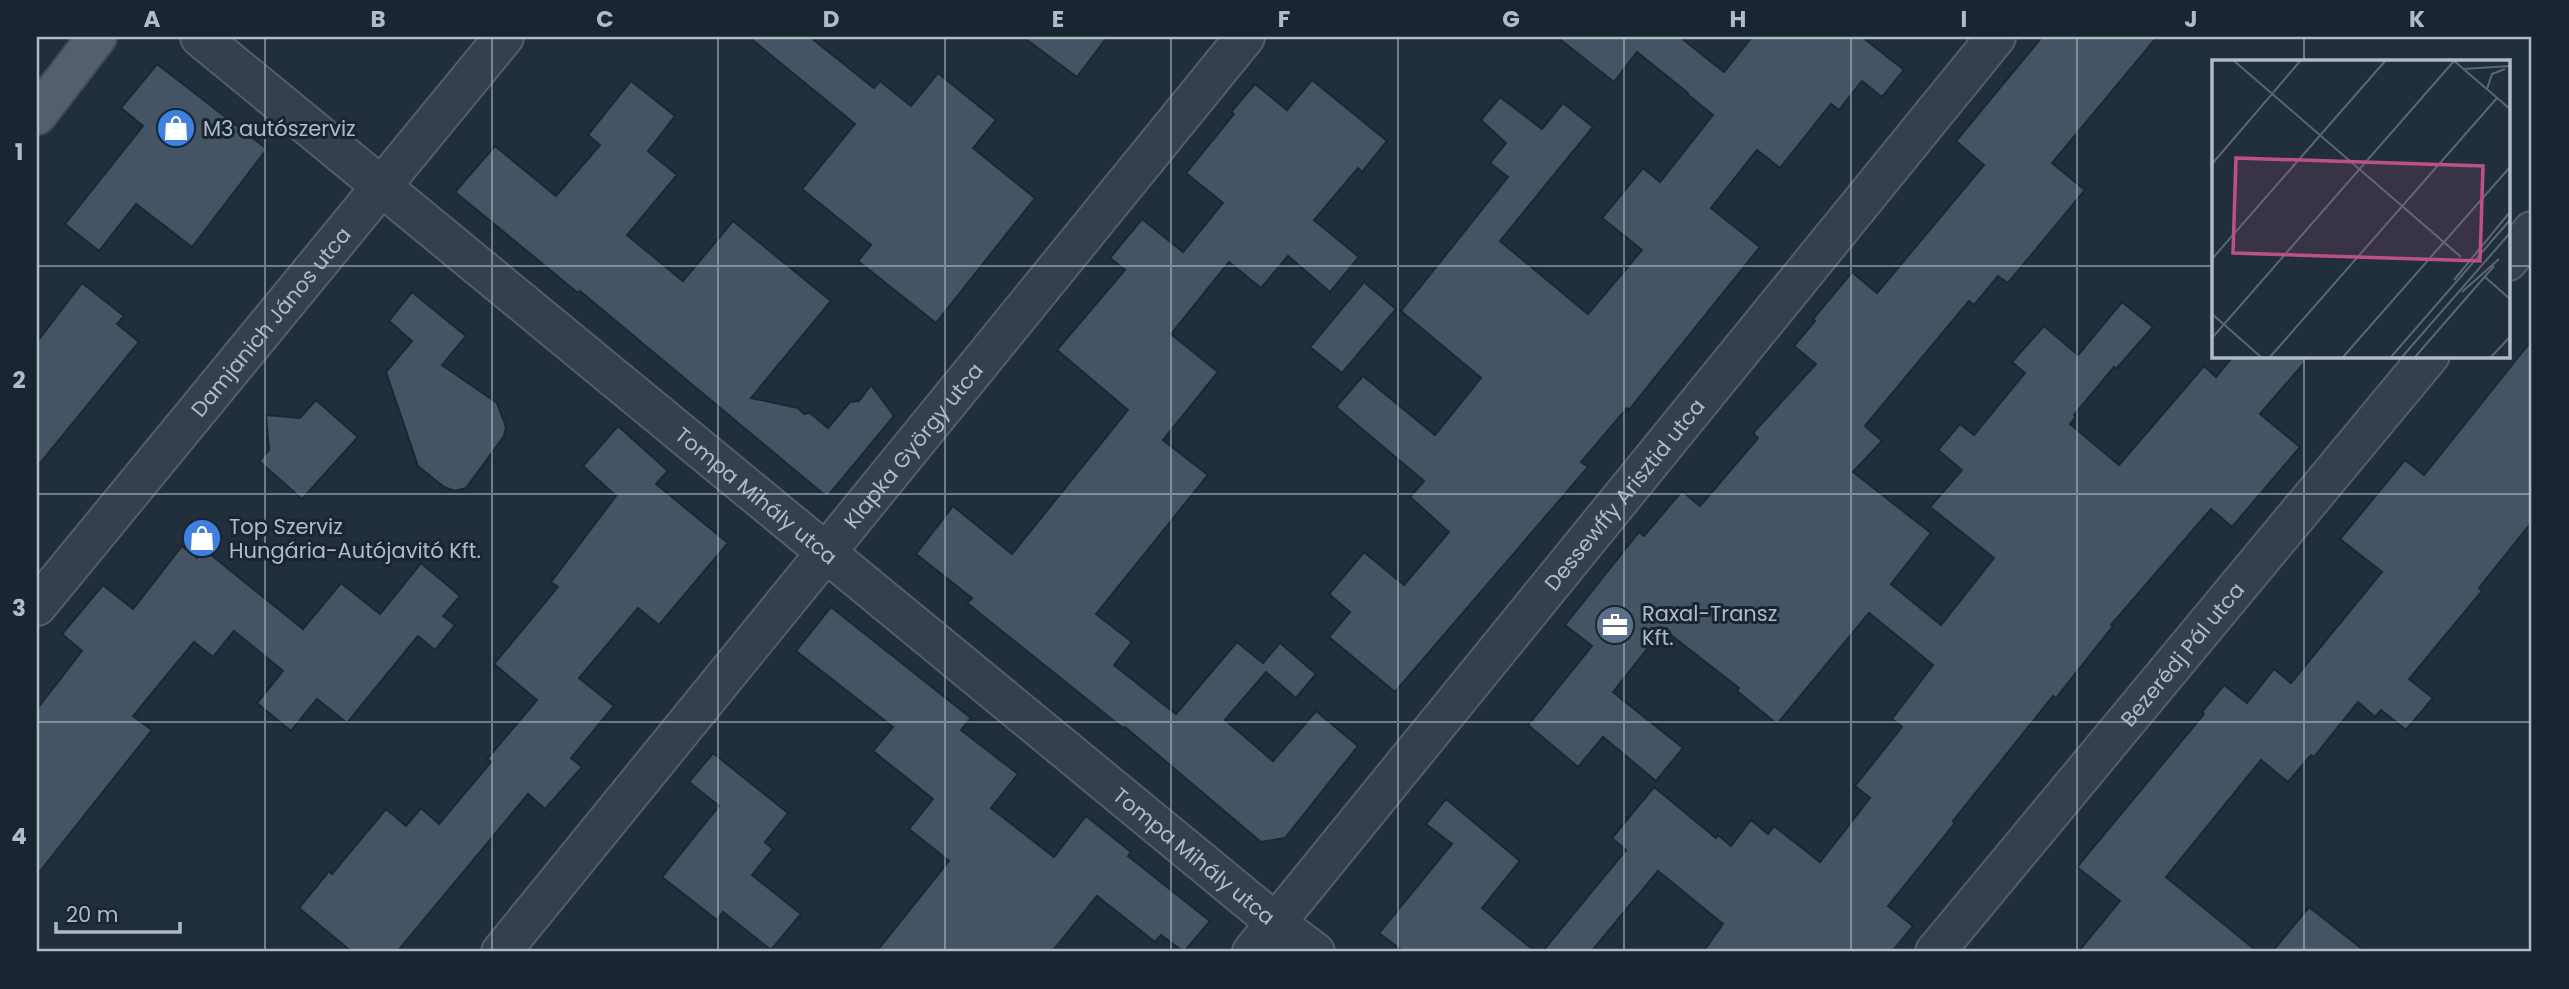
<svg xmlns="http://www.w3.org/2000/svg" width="2569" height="989" font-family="Poppins,sans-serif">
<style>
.building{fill:#445464;stroke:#1c2734;stroke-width:2}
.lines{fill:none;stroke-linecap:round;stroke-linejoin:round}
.minor-casing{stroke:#535e6b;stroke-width:42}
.major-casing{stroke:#414c59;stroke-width:42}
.minor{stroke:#35404d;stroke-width:38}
.major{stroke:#535f6d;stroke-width:38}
.grid{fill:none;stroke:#b0bbc9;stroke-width:2;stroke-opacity:0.55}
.labels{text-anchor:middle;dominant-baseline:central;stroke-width:6;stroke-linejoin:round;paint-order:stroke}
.poi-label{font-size:21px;fill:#b0bbc9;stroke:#1a2532;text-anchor:start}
.street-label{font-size:21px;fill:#b0bbc9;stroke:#1a2532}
.inset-road{fill:none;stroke:#5a6775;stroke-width:2}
.view{fill:#bc5182;fill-opacity:0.15;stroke:#bc5182;stroke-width:3.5}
.inset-edge{fill:none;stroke:#b0bbc9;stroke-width:3.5}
.neatline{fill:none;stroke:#b0bbc9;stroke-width:2.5}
.grid-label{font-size:23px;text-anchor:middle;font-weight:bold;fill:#b0bbc9}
</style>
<rect width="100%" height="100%" fill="#212f3d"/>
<!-- building -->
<g class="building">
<polygon points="749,37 810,37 874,88 880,81 911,106 938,73 996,120 973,148 1035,198 936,323 858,261 871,245 802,189 855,124"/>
<polygon points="1023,37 1107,37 1077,77"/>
<polygon points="1557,37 1680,37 1724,72 1752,37 1862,37 1904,70 1882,97 1862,81 1839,110 1831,104 1780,168 1757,150 1711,208 1760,247 1629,410 1627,408 1581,462 1588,467 1395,692 1329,637 1350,612 1329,594 1364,552 1404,585 1449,532 1410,497 1424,481 1336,407 1363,376 1435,435 1481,378 1401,311 1508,177 1490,163 1506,143 1481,120 1500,97 1542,129 1563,103 1593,127 1500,241 1588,314 1642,250 1602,218 1643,168 1660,182 1713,115 1687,94 1688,93 1637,52 1614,82"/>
<polygon points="2042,37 2157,37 2052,163 2085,190 2008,283 1998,276 1974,305 1969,301 1865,426 1882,441 1853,472 1931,533 1891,584 1941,625 1994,558 1930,507 1962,470 1938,450 1960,424 1974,435 2025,373 2012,362 2044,326 2078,355 2122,302 2153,327 2116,369 2114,367 2074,415 2076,417 2070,424 2119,465 2204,366 2216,377 2234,355 2311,355 2260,414 2300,447 2232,527 2211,509 2111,625 2113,626 2056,698 2053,696 1953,821 1955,823 1888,906 1913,926 1892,952 1703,952 1723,924 1658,871 1591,952 1542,952 1626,850 1612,838 1654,787 1716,838 1718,835 1731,846 1751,820 1768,834 1774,826 1820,862 1870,798 1855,786 1902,727 1892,719 1933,665 1869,613 1777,724 1737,691 1739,688 1663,629 1613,692 1683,748 1656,781 1603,737 1578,767 1528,725 1592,646 1565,625 1639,532 1644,536 1682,491 1700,506 1758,438 1753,433 1816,364 1794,346 1815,321 1813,319 1852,272 1877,293 1984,165 1956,141"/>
<polygon points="157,64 267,149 192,247 136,204 99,251 65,224 143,126 121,108"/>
<polygon points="1312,80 1387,141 1362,172 1358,168 1314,220 1359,257 1330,292 1288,256 1261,288 1229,262 1171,334 1218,372 1163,440 1208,475 1096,614 1132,642 1114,665 1176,714 1237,642 1263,663 1280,643 1316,674 1296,698 1266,672 1225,720 1273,761 1316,711 1358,746 1285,838 1261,842 1125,727 1124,729 967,603 972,598 916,554 953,506 1012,554 1128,410 1057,350 1125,270 1110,258 1142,219 1183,252 1223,203 1186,173 1234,114 1231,112 1255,84 1287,110"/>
<polygon points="631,81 675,116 648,151 677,175 627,235 683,281 733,221 831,301 751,398 798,408 804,414 810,413 828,428 850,402 859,401 871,385 894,416 827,497 580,291 578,293 455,192 495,146 556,196 600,145 588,135"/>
<polygon points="1364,282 1396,309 1342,373 1310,347"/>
<polygon points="82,283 124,316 117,324 139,342 37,467 37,342"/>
<polygon points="412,292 466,336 442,365 497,403 506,427 504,436 466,488 455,491 444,487 418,466 386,372 412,341 389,321"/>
<polygon points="2532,340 2532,522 2479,588 2482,591 2409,679 2433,698 2406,730 2381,710 2375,717 2358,702 2314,757 2311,755 2288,782 2261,760 2166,877 2258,952 2078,952 2120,901 2077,867 2204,714 2202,712 2224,685 2247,703 2274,669 2291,683 2382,572 2340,539 2405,460 2424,475"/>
<polygon points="316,400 358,437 302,499 259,461 269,450 266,415 300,418"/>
<polygon points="618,426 668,471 656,484 728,543 659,625 638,608 579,678 614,706 571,758 582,767 545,809 528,794 397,952 352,952 299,908 329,871 332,874 386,809 406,826 421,808 439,824 491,762 487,759 537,700 494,664 558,587 551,582 616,496 583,466"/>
<polygon points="182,546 197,558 205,550 303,629 341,583 380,614 421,563 460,596 443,616 455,625 435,650 418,636 347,723 317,699 291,731 257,703 283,671 234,631 213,657 194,642 133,716 152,730 37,875 37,709 82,651 62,634 103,585 133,609"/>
<polygon points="831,607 971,718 961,730 1018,774 991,808 1054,857 1086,816 1131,852 1128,856 1210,921 1184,952 1161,935 1155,942 1097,896 1052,952 876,952 949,861 909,829 933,799 873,751 893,727 796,651"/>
<polygon points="713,753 788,813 765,842 773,849 752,875 801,914 771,950 723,912 717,920 662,877 719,806 689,782"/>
<polygon points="1446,799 1520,861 1482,908 1536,952 1404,952 1379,933 1452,844 1426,824"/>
<polygon points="2309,907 2366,952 2272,952"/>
</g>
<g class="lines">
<!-- minor casing -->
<g class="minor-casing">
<g id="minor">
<path id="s1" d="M200,37L1276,923L1315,952"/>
<polyline points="2508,261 2532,231"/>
<path id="s2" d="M37,606L504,37"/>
<path id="s3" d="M501,952L1245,37"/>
<path id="s4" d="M1252,952L1996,37"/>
<path id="s5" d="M1935,952L2430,355"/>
</g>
</g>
<!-- major casing -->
<g class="major-casing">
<polyline id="major" points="37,115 97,37"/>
</g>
<!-- minor -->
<use href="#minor" class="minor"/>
<!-- major -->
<use href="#major" class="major"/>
</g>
<!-- grid -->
<path class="grid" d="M265,37V952M492,37V952M718,37V952M945,37V952M1171,37V952M1398,37V952M1624,37V952M1851,37V952M2077,37V952M2304,37V61M37,266H2214M2508,266H2532M2304,355V952M37,494H2532M37,722H2532"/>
<!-- icons -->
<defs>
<g id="shop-disc" transform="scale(2.0125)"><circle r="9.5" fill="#3f7fe0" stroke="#1a2532"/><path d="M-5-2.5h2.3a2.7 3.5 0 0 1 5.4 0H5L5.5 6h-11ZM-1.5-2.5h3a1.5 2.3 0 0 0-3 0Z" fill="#fff"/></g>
<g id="office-disc" transform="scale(2.0125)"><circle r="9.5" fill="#5c6f8a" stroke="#1a2532"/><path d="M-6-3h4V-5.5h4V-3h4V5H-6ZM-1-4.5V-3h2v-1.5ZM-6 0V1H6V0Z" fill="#fff"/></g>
</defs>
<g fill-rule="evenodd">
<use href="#shop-disc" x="176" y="128"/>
<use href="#shop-disc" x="202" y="538"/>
<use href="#office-disc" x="1615" y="625"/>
</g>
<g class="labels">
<!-- poi labels -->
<g class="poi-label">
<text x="203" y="128">M3 autószerviz</text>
<text x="229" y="526">Top Szerviz<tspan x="229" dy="24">Hungária-Autójavitó Kft.</tspan></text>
<text x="1642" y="613">Raxal-Transz<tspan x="1642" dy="24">Kft.</tspan></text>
</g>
<!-- street labels -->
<g class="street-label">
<text stroke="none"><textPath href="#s2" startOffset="368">Damjanich János utca</textPath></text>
<text stroke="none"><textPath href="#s3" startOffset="653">Klapka György utca</textPath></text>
<text stroke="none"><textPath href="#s1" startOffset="721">Tompa Mihály utca</textPath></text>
<text stroke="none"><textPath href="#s4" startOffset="590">Dessewffy Arisztid utca</textPath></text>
<text stroke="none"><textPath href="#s5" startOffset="387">Bezerédj Pál utca</textPath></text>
<text stroke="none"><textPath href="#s1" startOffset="1288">Tompa Mihály utca</textPath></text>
</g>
</g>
<!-- overview -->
<g transform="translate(2212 60)">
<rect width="298" height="298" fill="#212f3d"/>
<path class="inset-road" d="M21,0L249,197M241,0L298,49M251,9L298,6M275,29L280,14L293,9M0,104L89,0M0,199L174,0M273,217L298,239M242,220L298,152M250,232L287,199M0,254L49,297M0,278L242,1M58,297L285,38M131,297L298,107M179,297L298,160M190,297L298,173M203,297L282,206M279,297L298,277"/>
<path class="view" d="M24,98L271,106L268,201L21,193Z"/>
<rect width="298" height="298" class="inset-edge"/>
</g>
<!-- border -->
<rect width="2569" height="989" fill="none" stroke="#1a2532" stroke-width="77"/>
<!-- scale -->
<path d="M56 922v10h124v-10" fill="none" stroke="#b0bbc9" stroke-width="3.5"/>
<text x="66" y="922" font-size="21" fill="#b0bbc9" stroke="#1a2532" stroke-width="5" paint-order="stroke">20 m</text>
<rect x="38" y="38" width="2492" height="912" class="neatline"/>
<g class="grid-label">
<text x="152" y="27">A</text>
<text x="378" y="27">B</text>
<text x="605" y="27">C</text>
<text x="831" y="27">D</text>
<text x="1058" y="27">E</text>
<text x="1284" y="27">F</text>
<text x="1511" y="27">G</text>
<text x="1738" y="27">H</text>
<text x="1964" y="27">I</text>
<text x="2191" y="27">J</text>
<text x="2417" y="27">K</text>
<text x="19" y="160">1</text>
<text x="19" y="388">2</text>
<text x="19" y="616">3</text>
<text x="19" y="844">4</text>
</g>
</svg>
